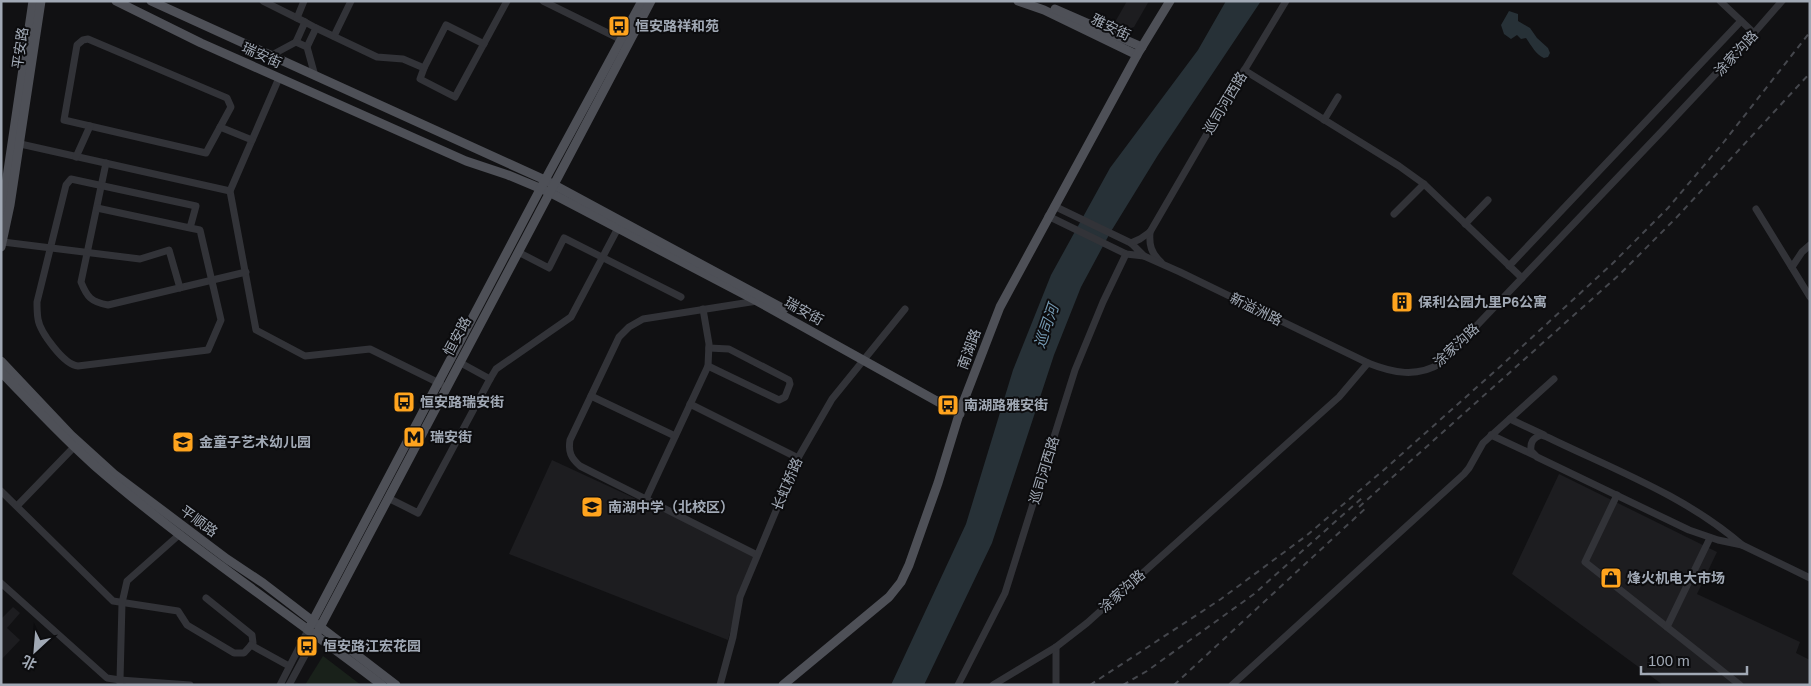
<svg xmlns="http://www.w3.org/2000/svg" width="1811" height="686" font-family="Helvetica,'Noto Sans SC',sans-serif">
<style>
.built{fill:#1d1d20}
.green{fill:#19211a}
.water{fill:#273137}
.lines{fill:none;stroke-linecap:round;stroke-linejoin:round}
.minor{stroke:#323338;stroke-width:7}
.major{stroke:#4e5057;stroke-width:9}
.rail{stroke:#45474d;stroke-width:2;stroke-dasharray:6 5;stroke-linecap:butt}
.labels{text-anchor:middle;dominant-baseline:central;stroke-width:4;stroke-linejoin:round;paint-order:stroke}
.poi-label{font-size:14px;font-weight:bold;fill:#a1a9b5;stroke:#0c0c0e;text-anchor:start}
.street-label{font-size:14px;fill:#a1a9b5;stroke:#0c0c0e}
.water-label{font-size:15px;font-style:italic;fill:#759ab3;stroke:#0c0c0e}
</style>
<rect width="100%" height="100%" fill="#111113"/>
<!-- built -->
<g class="built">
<polygon points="1127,1 1149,1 1134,27 1128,29 1114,24"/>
<polygon points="552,460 757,555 740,597 728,640 509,554"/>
<polygon points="1559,474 1717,552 1697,594 1800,642 1796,653 1810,660 1810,685 1663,685 1512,574"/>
<polygon points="13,607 20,613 7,628 20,640 1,660 1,619"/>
</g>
<!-- green -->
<polygon class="green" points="323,656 361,685 305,685"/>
<!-- water -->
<g class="water">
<polygon points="1226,1 1261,1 1158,155 1110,233 1081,287 1054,355 992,543 924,685 891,685 966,524 1013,370 1051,275 1110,168 1198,50"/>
<path d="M1509,11L1518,14V21L1530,28L1537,38L1548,48L1550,53L1548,57L1544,58C1536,55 1531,45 1526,38L1521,39L1517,35L1511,39L1504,34L1501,25Z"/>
</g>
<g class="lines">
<!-- minor -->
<g class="minor">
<polyline points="263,1 305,22"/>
<polyline points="543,1 624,41"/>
<polyline points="1720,1 1754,33"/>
<polyline points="297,18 304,1"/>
<polyline points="316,28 377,57 403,59 424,68 420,79 455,97 507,1"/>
<polyline points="334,36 351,1"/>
<polygon points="88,39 227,98 231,107 206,153 64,120 77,45 83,40"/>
<polyline points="296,42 305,22 316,28 307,47"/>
<polyline points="270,56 296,42 307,47 315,76"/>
<polyline points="424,68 446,25 484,44"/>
<polyline points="1244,70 1399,166 1424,184 1522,278"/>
<polyline points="279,78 230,191 256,330 305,356 370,349 441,384"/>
<polyline points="1324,120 1338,97"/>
<polyline points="220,127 252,140"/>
<polyline points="16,143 230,191"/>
<polyline points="76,157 90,126"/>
<path d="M106,163L81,282C87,297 91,302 108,305L246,272"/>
<path d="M97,208L190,228L200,230L221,320L208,350L78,366C64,365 40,332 38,319C37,313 37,308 37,302L66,185L71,179L196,206L190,228"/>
<polyline points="1756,209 1810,297"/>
<polyline points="1394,214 1424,184"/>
<polyline points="1048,216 1126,254 1144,256 1131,243 1054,206"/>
<polyline points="1465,224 1488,200"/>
<path d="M1150,232C1149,245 1151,253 1161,262"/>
<polyline points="3,242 140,259 169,250 180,288"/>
<polyline points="1131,243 1140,239 1150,232 1233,89 1286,1"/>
<polyline points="518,252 549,268 564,238 681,297"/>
<polyline points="1144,256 1180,272 1368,363"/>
<polyline points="1509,266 1741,21"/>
<polyline points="1792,267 1802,252 1810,245"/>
<path d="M757,301L643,319L629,327L619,337L570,440C568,452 571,458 580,466L757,555"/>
<polyline points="459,362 490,379 496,369 571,317 618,228"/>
<polyline points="708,366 779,400 785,397 790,384 789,380 729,349 709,348"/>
<polyline points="591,396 675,436"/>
<polyline points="690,404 798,458"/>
<polyline points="1510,419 1544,435"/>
<polyline points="1491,435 1534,455"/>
<path d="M1541,435L1547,437C1613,469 1686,496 1742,545L1718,540L1689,530L1537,457L1531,451C1530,442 1533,438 1541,435Z"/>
<polyline points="1,491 113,601 178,611 187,625 234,653 244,653 253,643 252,635 206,598"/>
<polyline points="1617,495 1585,562 1740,685"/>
<polyline points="388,498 418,513 490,379"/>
<polyline points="646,499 708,366 709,344 703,309"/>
<polyline points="17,506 74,447"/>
<polyline points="180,534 127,581 122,603 120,680 190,685"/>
<polyline points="1742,545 1810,578"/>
<polyline points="1,583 107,678 120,680 120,685"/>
<polyline points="1667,627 1710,538"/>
<polyline points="251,645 289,666"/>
<polyline points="1056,647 1056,685"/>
<polyline points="280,685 308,630"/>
<polyline points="289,685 316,635"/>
<polyline points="720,685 733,637 740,597 798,458 832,399 905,309"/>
<polyline points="958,685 1005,593 1075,370 1103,302 1126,254"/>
<path d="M993,685L1056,647L1087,623L1339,397L1368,363C1393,373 1417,378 1441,363L1664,129L1754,33L1782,1"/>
<polyline points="1232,685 1464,474 1469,468 1483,443 1554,379"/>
</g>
<!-- major -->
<g class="major">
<polyline points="116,1 201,43 466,161 508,175 549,192 757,301 960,414"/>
<polyline points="151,1 545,180 784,309"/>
<polyline points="1018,1 1044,10 1137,55"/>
<polyline points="1055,9 1142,47"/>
<polyline points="1,218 33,1"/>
<polyline points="1,247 10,205 41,1"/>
<polyline points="1,361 71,435 114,474 227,559 263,583 396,685"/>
<path d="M1,372C32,404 62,437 95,466C186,545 287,612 382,685"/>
<polyline points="308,630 545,180 642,1"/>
<polyline points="316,635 651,1"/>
<polyline points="783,685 889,597 901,582 909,565 938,483 961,408 1000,307 1137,55 1170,1"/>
</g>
<!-- rail -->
<g class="rail">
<polyline points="1359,507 1620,274 1676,218 1810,73"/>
<polyline points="1090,685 1221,599 1306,536 1386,468 1503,364 1612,264 1668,208 1723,143 1810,32"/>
<polyline points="1123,685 1147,671 1254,594 1363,497"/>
<polyline points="1174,685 1368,506"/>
</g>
</g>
<!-- icons -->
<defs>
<g id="bus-square" transform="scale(1.125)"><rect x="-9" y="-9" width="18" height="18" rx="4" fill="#ffa41e" stroke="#0c0c0e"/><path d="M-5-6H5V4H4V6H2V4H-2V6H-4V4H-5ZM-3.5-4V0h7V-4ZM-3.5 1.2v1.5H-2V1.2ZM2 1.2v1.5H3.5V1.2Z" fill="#111"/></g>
<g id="building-square" transform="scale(1.125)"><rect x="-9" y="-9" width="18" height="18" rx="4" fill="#ffa41e" stroke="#0c0c0e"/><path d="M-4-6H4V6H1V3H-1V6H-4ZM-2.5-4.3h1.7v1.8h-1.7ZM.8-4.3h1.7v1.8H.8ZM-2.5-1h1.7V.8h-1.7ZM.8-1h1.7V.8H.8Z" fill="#111"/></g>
<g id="metro-square" transform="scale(1.125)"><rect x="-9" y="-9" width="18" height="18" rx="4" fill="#ffa41e" stroke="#0c0c0e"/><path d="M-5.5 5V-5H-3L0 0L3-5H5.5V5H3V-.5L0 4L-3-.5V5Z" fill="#111"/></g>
<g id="school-square" transform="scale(1.125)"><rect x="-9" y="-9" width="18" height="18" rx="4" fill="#ffa41e" stroke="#0c0c0e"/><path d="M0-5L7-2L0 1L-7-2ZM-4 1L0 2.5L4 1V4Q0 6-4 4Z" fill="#111"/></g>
<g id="shop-square" transform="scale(1.125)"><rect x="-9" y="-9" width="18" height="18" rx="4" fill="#ffa41e" stroke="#0c0c0e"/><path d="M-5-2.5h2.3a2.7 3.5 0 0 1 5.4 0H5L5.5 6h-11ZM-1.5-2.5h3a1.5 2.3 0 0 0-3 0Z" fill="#111"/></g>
</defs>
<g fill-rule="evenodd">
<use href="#bus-square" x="619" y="26"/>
<use href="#building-square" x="1402" y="302"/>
<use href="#bus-square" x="404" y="402"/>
<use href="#bus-square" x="948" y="405"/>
<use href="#metro-square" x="414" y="437"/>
<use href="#school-square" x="183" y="442"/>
<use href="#school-square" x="592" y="507"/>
<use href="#shop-square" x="1611" y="578"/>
<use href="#bus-square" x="307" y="646"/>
</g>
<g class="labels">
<!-- poi labels -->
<g class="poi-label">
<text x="635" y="26">恒安路祥和苑</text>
<text x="1418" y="302">保利公园九里P6公寓</text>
<text x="420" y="402">恒安路瑞安街</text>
<text x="964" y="405">南湖路雅安街</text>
<text x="430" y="437">瑞安街</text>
<text x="199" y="442">金童子艺术幼儿园</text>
<text x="608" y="507">南湖中学（北校区）</text>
<text x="1627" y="578">烽火机电大市场</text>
<text x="323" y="646">恒安路江宏花园</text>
</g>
<!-- street labels -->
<g class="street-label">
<text transform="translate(1111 27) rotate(26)">雅安街</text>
<text transform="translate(20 48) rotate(-82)">平安路</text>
<text transform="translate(1736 53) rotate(-47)">涂家沟路</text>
<text transform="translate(262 55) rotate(24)">瑞安街</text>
<text transform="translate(1225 103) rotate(-59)">巡司河西路</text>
<text transform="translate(1256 309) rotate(26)">新溢洲路</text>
<text transform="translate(804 311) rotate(29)">瑞安街</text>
<text transform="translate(457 336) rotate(-62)">恒安路</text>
<text transform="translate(1456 345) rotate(-43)">涂家沟路</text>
<text transform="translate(969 349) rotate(-70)">南湖路</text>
<text transform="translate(1044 470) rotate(-73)">巡司河西路</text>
<text transform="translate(787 484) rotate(-67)">长虹桥路</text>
<text transform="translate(199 521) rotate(36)">平顺路</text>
<text transform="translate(1122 591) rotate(-42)">涂家沟路</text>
</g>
<!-- water labels -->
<g class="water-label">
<text transform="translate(1046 326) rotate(-71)">巡司河</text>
</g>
</g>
<!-- border -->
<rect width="1811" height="686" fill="none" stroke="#a1a9b5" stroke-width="5"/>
<!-- north arrow -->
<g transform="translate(35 651) rotate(206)" stroke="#0c0c0e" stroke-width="4" paint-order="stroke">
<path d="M0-4L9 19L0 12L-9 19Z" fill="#a1a9b5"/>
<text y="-8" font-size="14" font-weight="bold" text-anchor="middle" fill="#a1a9b5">北</text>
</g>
<!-- scale -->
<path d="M1641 666v8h106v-8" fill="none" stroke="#a1a9b5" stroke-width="2.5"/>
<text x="1648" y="666" font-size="15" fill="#a1a9b5" stroke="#0c0c0e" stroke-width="4" paint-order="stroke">100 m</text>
</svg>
